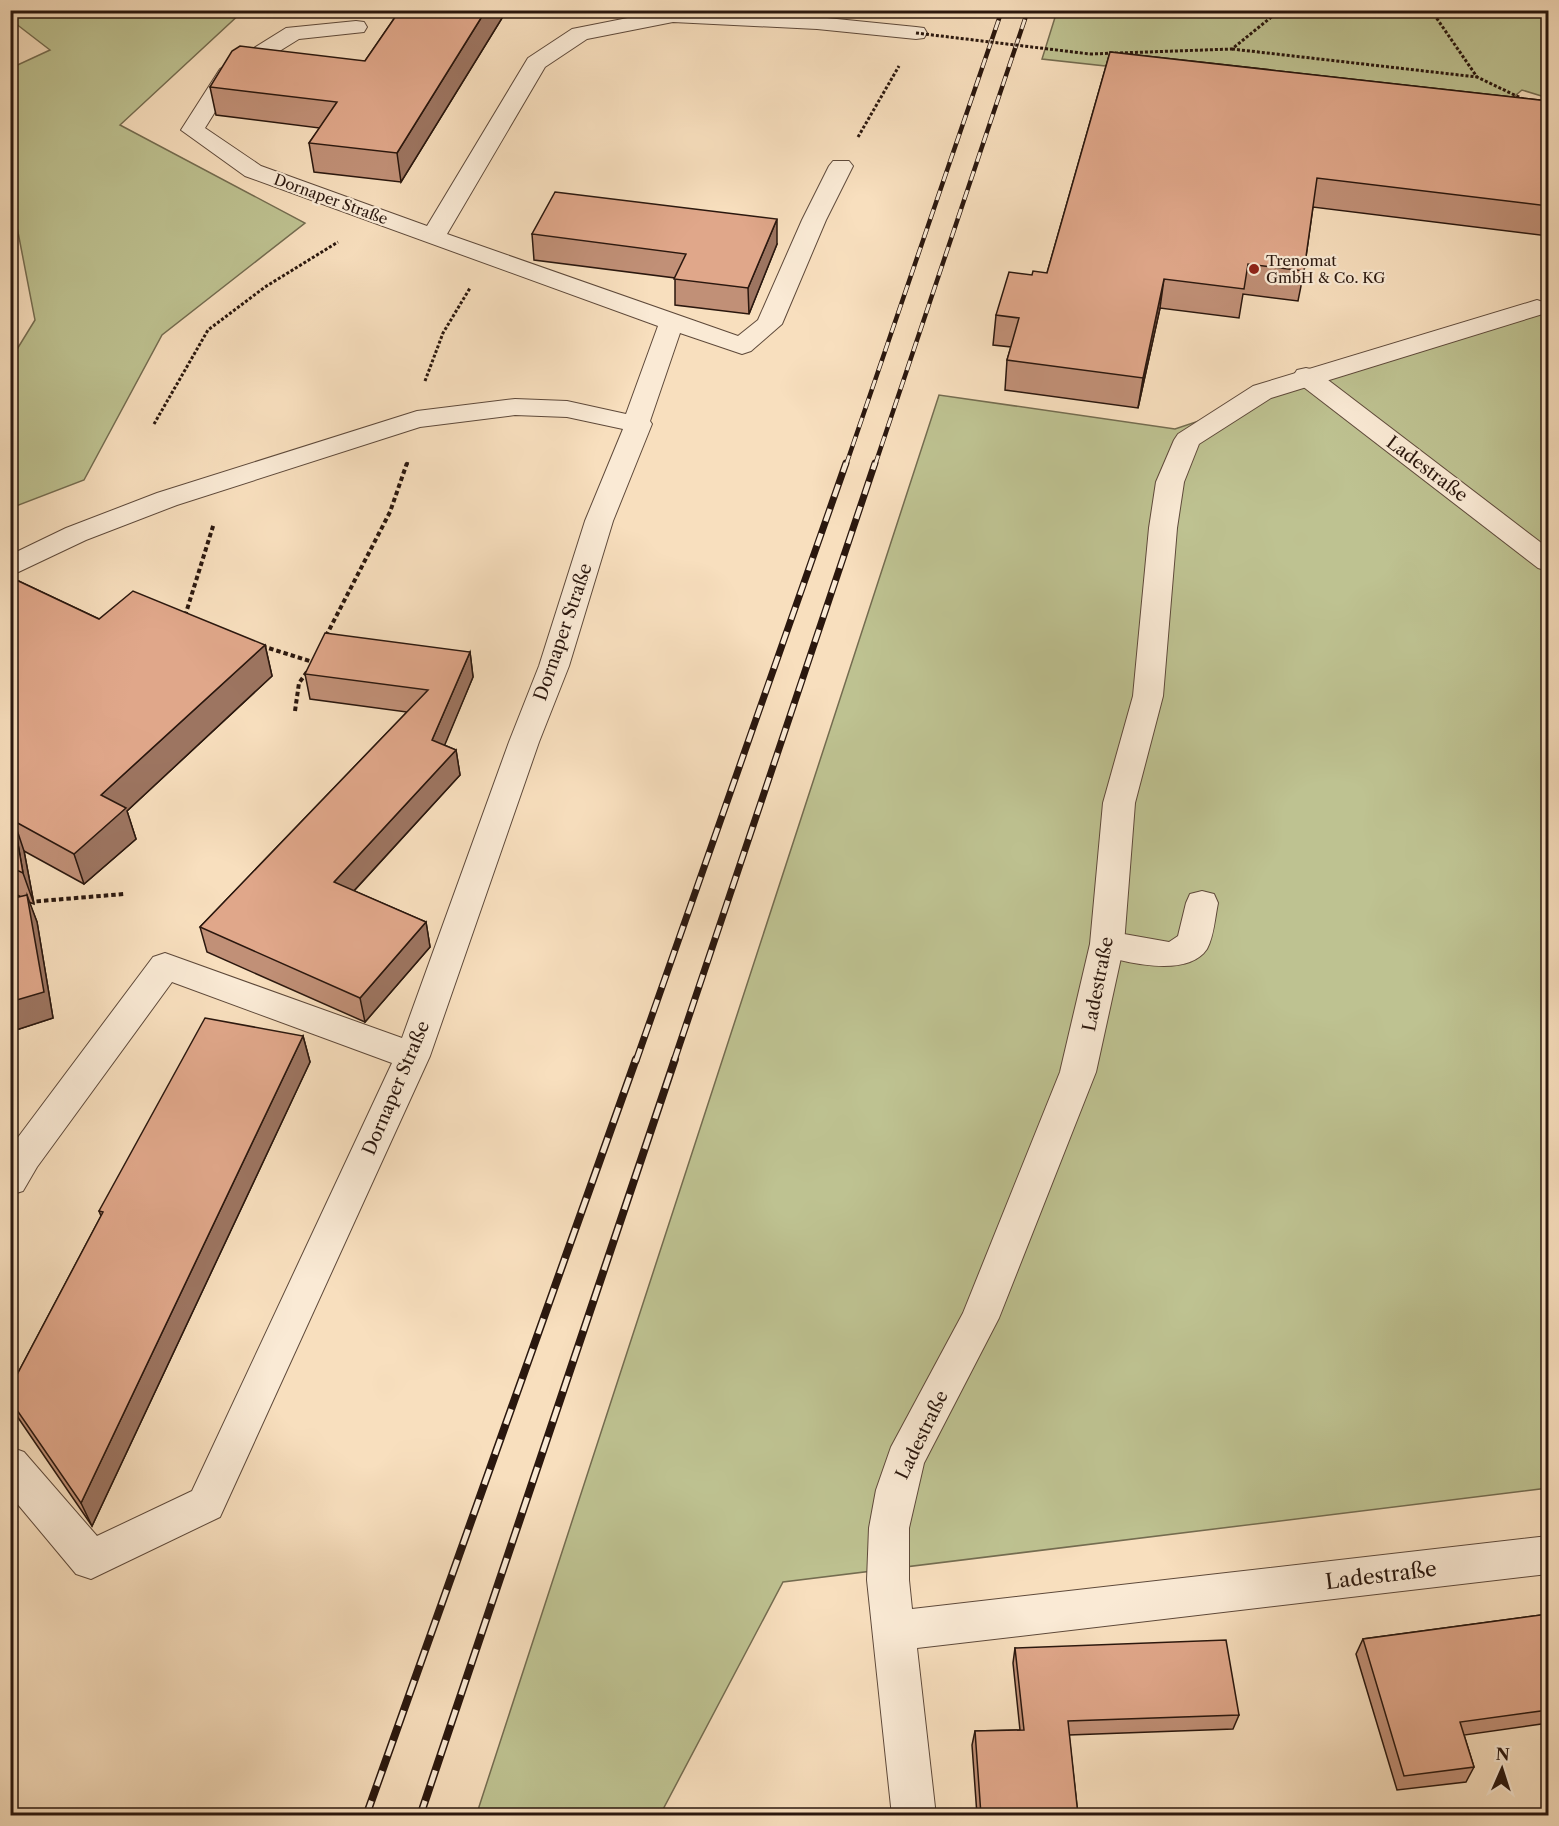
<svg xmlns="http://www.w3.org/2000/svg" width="1559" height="1826" font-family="'Libre Caslon Text',serif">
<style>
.green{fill:#bec291;stroke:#746c50;stroke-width:1.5}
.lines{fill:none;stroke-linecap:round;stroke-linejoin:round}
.service-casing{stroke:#5e493a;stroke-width:2}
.minor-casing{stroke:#5e493a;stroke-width:2}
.path-far1{stroke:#2a170e;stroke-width:3;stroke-dasharray:3 2;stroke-linecap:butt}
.path{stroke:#2a170e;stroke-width:4;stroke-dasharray:4.5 3;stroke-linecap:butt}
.service{fill:#faead5;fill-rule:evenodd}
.minor{fill:#faead5;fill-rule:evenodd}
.rail-far2-casing{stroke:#2a170e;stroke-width:4.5}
.rail-far1-casing{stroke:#2a170e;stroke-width:7}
.rail-casing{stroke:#2a170e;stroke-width:8}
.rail-far2{stroke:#faead5;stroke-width:3;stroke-dasharray:10;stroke-linecap:butt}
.rail-far1{stroke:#faead5;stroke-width:4.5;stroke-dasharray:13;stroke-linecap:butt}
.rail{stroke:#faead5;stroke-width:5;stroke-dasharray:16;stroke-linecap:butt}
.path-bridge{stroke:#2a170e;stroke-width:3;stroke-dasharray:3 2;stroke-linecap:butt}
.wall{fill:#c19077;stroke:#2a170e;stroke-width:1.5}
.shaded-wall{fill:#9d7561;stroke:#2a170e;stroke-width:1.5}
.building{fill:#e0a78a;stroke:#2a170e;stroke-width:1.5}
.poi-dot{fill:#8f2418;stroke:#faead5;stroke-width:2}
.labels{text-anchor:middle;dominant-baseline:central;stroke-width:4.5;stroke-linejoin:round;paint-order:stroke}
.far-street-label{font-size:15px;fill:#2a170e;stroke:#faead5}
.far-poi-label{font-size:15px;fill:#2a170e;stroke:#faead5;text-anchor:start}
.street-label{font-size:18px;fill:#2a170e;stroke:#faead5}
.near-street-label{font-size:21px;fill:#2a170e;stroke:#faead5}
</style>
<rect width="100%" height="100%" fill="#f8dfbe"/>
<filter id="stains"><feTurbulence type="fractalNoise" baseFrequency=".00333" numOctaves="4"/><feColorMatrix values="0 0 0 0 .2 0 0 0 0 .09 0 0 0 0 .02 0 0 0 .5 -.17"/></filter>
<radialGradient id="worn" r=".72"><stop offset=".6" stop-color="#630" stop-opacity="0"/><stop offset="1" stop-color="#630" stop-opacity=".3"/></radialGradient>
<!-- green -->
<g class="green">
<polygon points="11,10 243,11 120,125 305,223 162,335 84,480 11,508 11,359 35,320 11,196 11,68 50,50 11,20"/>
<polygon points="1057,11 1548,11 1548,98 1522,90 1499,109 1042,59"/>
<polygon points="1548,304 1548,1488 783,1582 660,1815 476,1816 939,395 1175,429"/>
</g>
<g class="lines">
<!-- service casing -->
<g class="service-casing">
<g id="service">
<polygon points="668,10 817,17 916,27 924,28 927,33 924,38 916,39 817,29 673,22 587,39 545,67 447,234 738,336 758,320 802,220 829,166 833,161 849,161 853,166 826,220 782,324 751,351 742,354 680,333 650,421 652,424 613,521 569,666 539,742 430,1056 220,1517 91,1579 76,1574 10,1495 10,1447 24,1452 97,1536 192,1491 392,1063 172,982 37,1167 23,1191 10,1195 10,1148 153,957 165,953 402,1038 509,742 539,666 585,521 623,429 567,417 515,415 420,427 177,505 86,540 10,576 10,555 66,528 157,493 417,411 515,399 567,401 626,414 658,326 245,176 181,130 220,69 286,28 356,21 364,22 367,27 364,32 299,39 236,78 205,128 261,166 427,226 528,58 572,29"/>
<polygon points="1306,368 1315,370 1548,548 1548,571 1538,568 1297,382 1293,376 1297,370"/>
<path d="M1202,891L1214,894L1218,903C1215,917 1214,936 1207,949C1187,979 1123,962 1095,953L1090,944L1095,935L1107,931L1169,942L1178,936L1186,903L1190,894Z"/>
</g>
</g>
<!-- minor casing -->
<g class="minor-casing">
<polygon id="minor" points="1537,300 1546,303 1548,306 1546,313 1271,398 1199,444 1184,482 1177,528 1163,696 1135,803 1124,944 1096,1072 999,1318 924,1463 909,1528 909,1580 912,1609 1548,1536 1548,1574 917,1648 936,1816 892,1816 867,1580 869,1528 876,1490 891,1447 963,1313 1060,1072 1090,944 1103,803 1133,696 1149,528 1156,482 1174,440 1178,434 1253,386"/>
</g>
<!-- path-far1 -->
<g class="path-far1">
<polyline points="1431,10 1477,77 1525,100"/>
<polyline points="1232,49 1477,77"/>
<polyline points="1090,54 1232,49 1280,10"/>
<polyline points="858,137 899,66"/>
<polyline points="425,381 443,333 470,288"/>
<polyline points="154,424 208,330 265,287 338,242"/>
<polyline points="407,465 408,461"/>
</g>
<!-- path -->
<g class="path">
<polyline points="185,616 214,523"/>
<polyline points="326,636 390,512 407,463"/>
<polyline points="262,646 313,662"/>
<polyline points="295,711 299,683 307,672"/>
<polyline points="29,902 124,894"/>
</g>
<!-- service -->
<use href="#service" class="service"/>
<!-- minor -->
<use href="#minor" class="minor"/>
<!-- rail-far2 casing -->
<g class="rail-far2-casing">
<g id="rail-far2">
<polyline points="846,465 1002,10"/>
<polyline points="875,465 1028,10"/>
</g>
</g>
<!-- rail-far1 casing -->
<g class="rail-far1-casing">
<g id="rail-far1">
<polyline points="636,1061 846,463"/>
<polyline points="674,1061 875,463"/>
</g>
</g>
<!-- rail casing -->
<g class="rail-casing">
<g id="rail">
<polyline points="366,1816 636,1059"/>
<polyline points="420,1816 675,1059"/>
</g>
</g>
<!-- rail-far2 -->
<use href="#rail-far2" class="rail-far2"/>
<!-- rail-far1 -->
<use href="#rail-far1" class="rail-far1"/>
<!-- rail -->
<use href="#rail" class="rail"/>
<!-- path-bridge -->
<polyline class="path-bridge" points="916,33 1090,54"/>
</g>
<!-- wall -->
<g class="wall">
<polygon points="400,10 507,10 401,182 314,172 309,143 320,128 216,115 210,87 365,61"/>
<polygon points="1110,52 1548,101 1548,236 1313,207 1304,271 1298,301 1243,294 1239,318 1160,308 1138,408 1005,390 1007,360 1011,347 993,345 996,315 1032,275 1047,273"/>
<polygon points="532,234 777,244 749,314 675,305 675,278 534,260"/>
<polygon points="10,577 99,619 265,645 272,676 127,811 136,839 84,884 24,851 34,904 29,902 37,922 53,1018 10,1032 10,899 21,897 10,891"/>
<polygon points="470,652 473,677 444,745 456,750 460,775 354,891 426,922 430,947 365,1022 207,952 200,927 407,712 310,699 305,674"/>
<polygon points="303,1036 310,1062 92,1526 19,1419 10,1403 10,1388 101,1216 99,1211"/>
<polygon points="1548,1614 1548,1723 1464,1735 1474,1767 1466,1782 1397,1790 1356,1654 1363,1639"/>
<polygon points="1015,1648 1239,1715 1233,1729 1069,1735 1078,1815 977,1815 972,1745 975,1731 1020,1730 1013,1663"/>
</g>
<!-- shaded-wall -->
<g class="shaded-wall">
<polygon points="486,10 507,10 401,182 397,153"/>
<polygon points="777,219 777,244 749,314 748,288"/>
<polygon points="1164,279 1160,308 1138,408 1143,378"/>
<polygon points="265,645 272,676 127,811 136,839 84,884 74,854 101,795"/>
<polygon points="470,652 473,677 436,766 432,740"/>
<polygon points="456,750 460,775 339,907 334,882"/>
<polygon points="14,821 24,851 34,904 23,873"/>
<polygon points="27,895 37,922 53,1018 10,1032 10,1002"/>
<polygon points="426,922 430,947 365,1022 360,998"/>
<polygon points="303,1036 310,1062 92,1526 81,1503"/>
</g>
<!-- building -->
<g class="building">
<polygon points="400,10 486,10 397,153 309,143 337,102 210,87 232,51 240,46 365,61"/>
<polygon points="1110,52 1548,101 1548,206 1317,178 1304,271 1248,264 1244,289 1164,279 1143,378 1007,360 1019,318 996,315 1009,272 1032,275 1033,271 1047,273"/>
<polygon points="555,192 777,219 748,288 674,279 686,254 532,234"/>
<polygon points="10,577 99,619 133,591 265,645 101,795 126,808 74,854 14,821 23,873 10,867"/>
<polygon points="325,633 470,652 432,740 456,750 334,882 426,922 360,998 200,927 428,690 305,674"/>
<polygon points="27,895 44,992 10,1002 10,899"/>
<polygon points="205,1018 303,1036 81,1503 10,1400 10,1388 103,1212 99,1211"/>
<polygon points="1548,1614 1548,1710 1460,1722 1474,1767 1404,1776 1363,1639"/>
<polygon points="1226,1640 1239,1715 1068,1721 1078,1815 981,1815 975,1731 1024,1730 1015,1648"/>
</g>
<!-- markers -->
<circle class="poi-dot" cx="1254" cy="269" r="6"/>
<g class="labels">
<!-- far-street labels -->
<g class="far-street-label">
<text transform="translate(331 199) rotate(20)">Dornaper Straße</text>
</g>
<!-- far-poi labels -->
<g class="far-poi-label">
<text x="1266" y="260">Trenomat<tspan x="1266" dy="17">GmbH &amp; Co. KG</tspan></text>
</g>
<!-- street labels -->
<g class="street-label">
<text transform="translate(1427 469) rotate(37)">Ladestraße</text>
<text transform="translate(563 632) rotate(-71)">Dornaper Straße</text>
<text transform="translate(1098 984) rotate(-79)">Ladestraße</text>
<text transform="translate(396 1088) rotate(-67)">Dornaper Straße</text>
<text transform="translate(922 1435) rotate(-64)">Ladestraße</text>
</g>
<!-- near-street labels -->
<g class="near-street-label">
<text transform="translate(1381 1575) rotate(-7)">Ladestraße</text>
</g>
</g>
<!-- margin -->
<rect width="1559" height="1826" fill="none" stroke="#f8dfbe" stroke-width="36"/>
<rect x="12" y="12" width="1535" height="1802" fill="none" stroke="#2a170e" stroke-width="3"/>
<rect x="18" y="18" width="1523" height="1790" fill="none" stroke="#2a170e" stroke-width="1.5"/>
<!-- north arrow -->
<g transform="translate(1502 1769) rotate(3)" stroke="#faead5" stroke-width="4.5" paint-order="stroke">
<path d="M0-4.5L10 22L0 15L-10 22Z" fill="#2a170e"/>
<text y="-9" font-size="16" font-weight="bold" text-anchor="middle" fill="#2a170e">N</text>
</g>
<rect width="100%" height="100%" filter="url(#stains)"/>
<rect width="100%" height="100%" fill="url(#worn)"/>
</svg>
